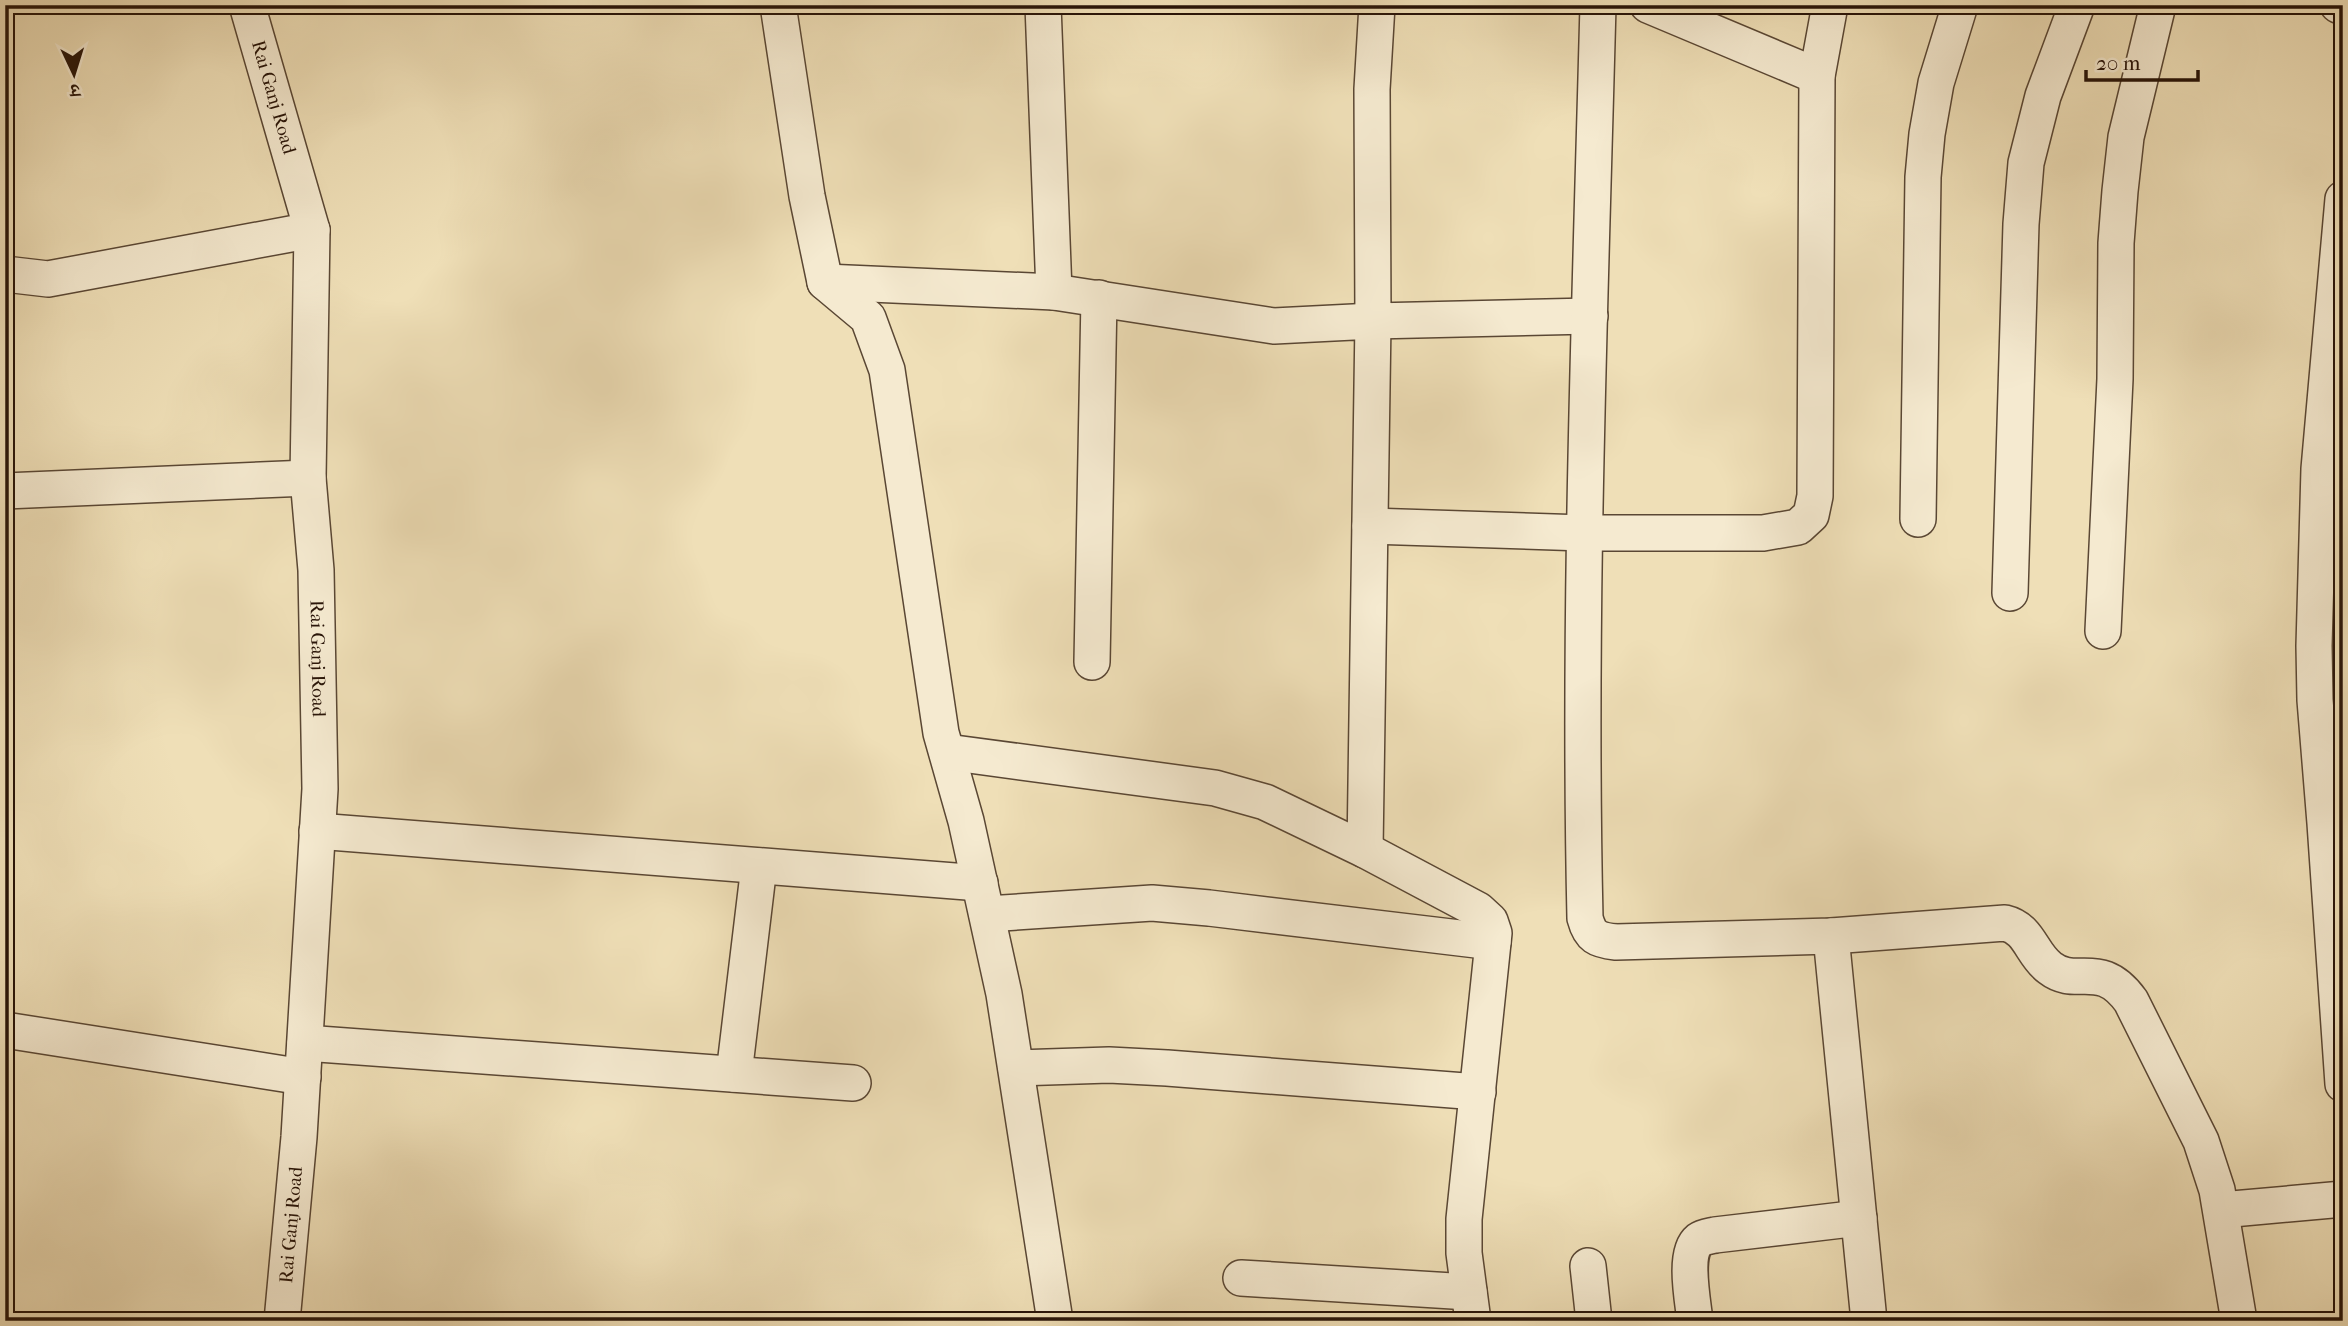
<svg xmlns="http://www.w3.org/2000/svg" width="2348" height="1326" font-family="'IM FELL French Canon','Noto Serif Devanagari',serif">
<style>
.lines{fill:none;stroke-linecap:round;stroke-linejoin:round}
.street-casing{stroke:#5a4734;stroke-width:38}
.street{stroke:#f5ead0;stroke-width:35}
.labels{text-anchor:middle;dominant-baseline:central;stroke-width:5;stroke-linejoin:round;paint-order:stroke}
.street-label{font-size:19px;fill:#281408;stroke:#f5ead0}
</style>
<rect width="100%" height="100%" fill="#efdfb7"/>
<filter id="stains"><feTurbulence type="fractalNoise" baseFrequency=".00286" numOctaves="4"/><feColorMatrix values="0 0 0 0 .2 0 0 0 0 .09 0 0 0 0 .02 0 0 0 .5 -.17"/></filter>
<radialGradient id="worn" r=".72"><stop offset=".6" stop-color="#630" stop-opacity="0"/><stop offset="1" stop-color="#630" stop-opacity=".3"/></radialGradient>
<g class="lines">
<!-- street casing -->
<g class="street-casing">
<g id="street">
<path id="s1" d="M247,5L312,230L308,478L316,570L320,789L299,1137L282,1321"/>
<polyline points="778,5 807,196 825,282 868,318 887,370 941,733 966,821 1004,994 1055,1321"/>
<polyline points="1043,5 1054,292"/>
<polyline points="1377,5 1372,89 1373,321 1590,316"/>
<path d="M1598,5C1590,309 1578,614 1585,918C1590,937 1597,940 1616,942L1831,936L2005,923C2030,929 2031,954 2050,968C2077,989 2100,958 2131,1001L2201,1141L2217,1190L2239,1321"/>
<polyline points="1648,5 1817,76"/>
<polyline points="2338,5 2343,7"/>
<polyline points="5,274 48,279 312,230"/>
<polyline points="825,282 1054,292 1274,326 1373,321 1365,850"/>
<polyline points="5,491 308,478"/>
<polyline points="1918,519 1923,177 1927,134 1936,83 1960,5"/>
<polyline points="1370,526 1584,533 1763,533 1798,527 1811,515 1815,496 1817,76 1830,5"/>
<polyline points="2010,593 2021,224 2026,163 2043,96 2077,5"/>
<polyline points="2103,631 2115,379 2116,243 2120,191 2126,137 2158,5"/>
<polyline points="1092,662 1099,298"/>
<polyline points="947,752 1215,788 1265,802 1365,850 1478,910 1490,921 1494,933 1464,1219 1464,1253 1473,1321"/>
<polyline points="317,831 980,883"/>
<polyline points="987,914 1152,903 1209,908 1493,942"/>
<polyline points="1831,936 1869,1321"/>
<polyline points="5,1030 303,1077"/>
<polyline points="305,1043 853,1083"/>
<polyline points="1016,1068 1109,1065 1167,1068 1478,1092"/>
<polyline points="734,1074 759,866"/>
<polyline points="2343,1084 2325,823 2315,700 2314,646 2319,469 2343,199"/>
<polyline points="2221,1210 2343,1199"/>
<polyline points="1588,1266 1594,1321"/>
<polyline points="1241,1278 1469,1292"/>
<path d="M1695,1321C1693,1302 1683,1253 1699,1240C1703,1237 1711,1236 1715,1235L1859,1218"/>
</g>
</g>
<!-- street -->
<use href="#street" class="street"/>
</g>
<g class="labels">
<!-- street labels -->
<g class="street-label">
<text stroke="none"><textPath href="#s1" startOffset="96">Rai Ganj Road</textPath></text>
<text stroke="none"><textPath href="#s1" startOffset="663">Rai Ganj Road</textPath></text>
<text transform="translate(291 1225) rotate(-85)">Rai Ganj Road</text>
</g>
</g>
<!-- margin -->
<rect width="2348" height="1326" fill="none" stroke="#efdfb7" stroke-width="28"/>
<rect x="7" y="7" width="2334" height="1312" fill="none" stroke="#281408" stroke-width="3.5"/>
<rect x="14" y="14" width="2320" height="1298" fill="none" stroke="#281408" stroke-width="2"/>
<!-- north arrow -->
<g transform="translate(74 74) rotate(176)" stroke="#f5ead0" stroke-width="5" paint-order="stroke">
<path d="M0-5L12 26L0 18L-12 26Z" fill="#281408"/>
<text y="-10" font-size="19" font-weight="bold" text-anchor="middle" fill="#281408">उ</text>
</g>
<!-- scale -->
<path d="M2086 70v10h112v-10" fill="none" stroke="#281408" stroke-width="3.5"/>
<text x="2096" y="70" font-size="21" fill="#281408" stroke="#f5ead0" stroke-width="5" paint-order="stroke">20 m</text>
<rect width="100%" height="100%" filter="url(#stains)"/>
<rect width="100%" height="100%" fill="url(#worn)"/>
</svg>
